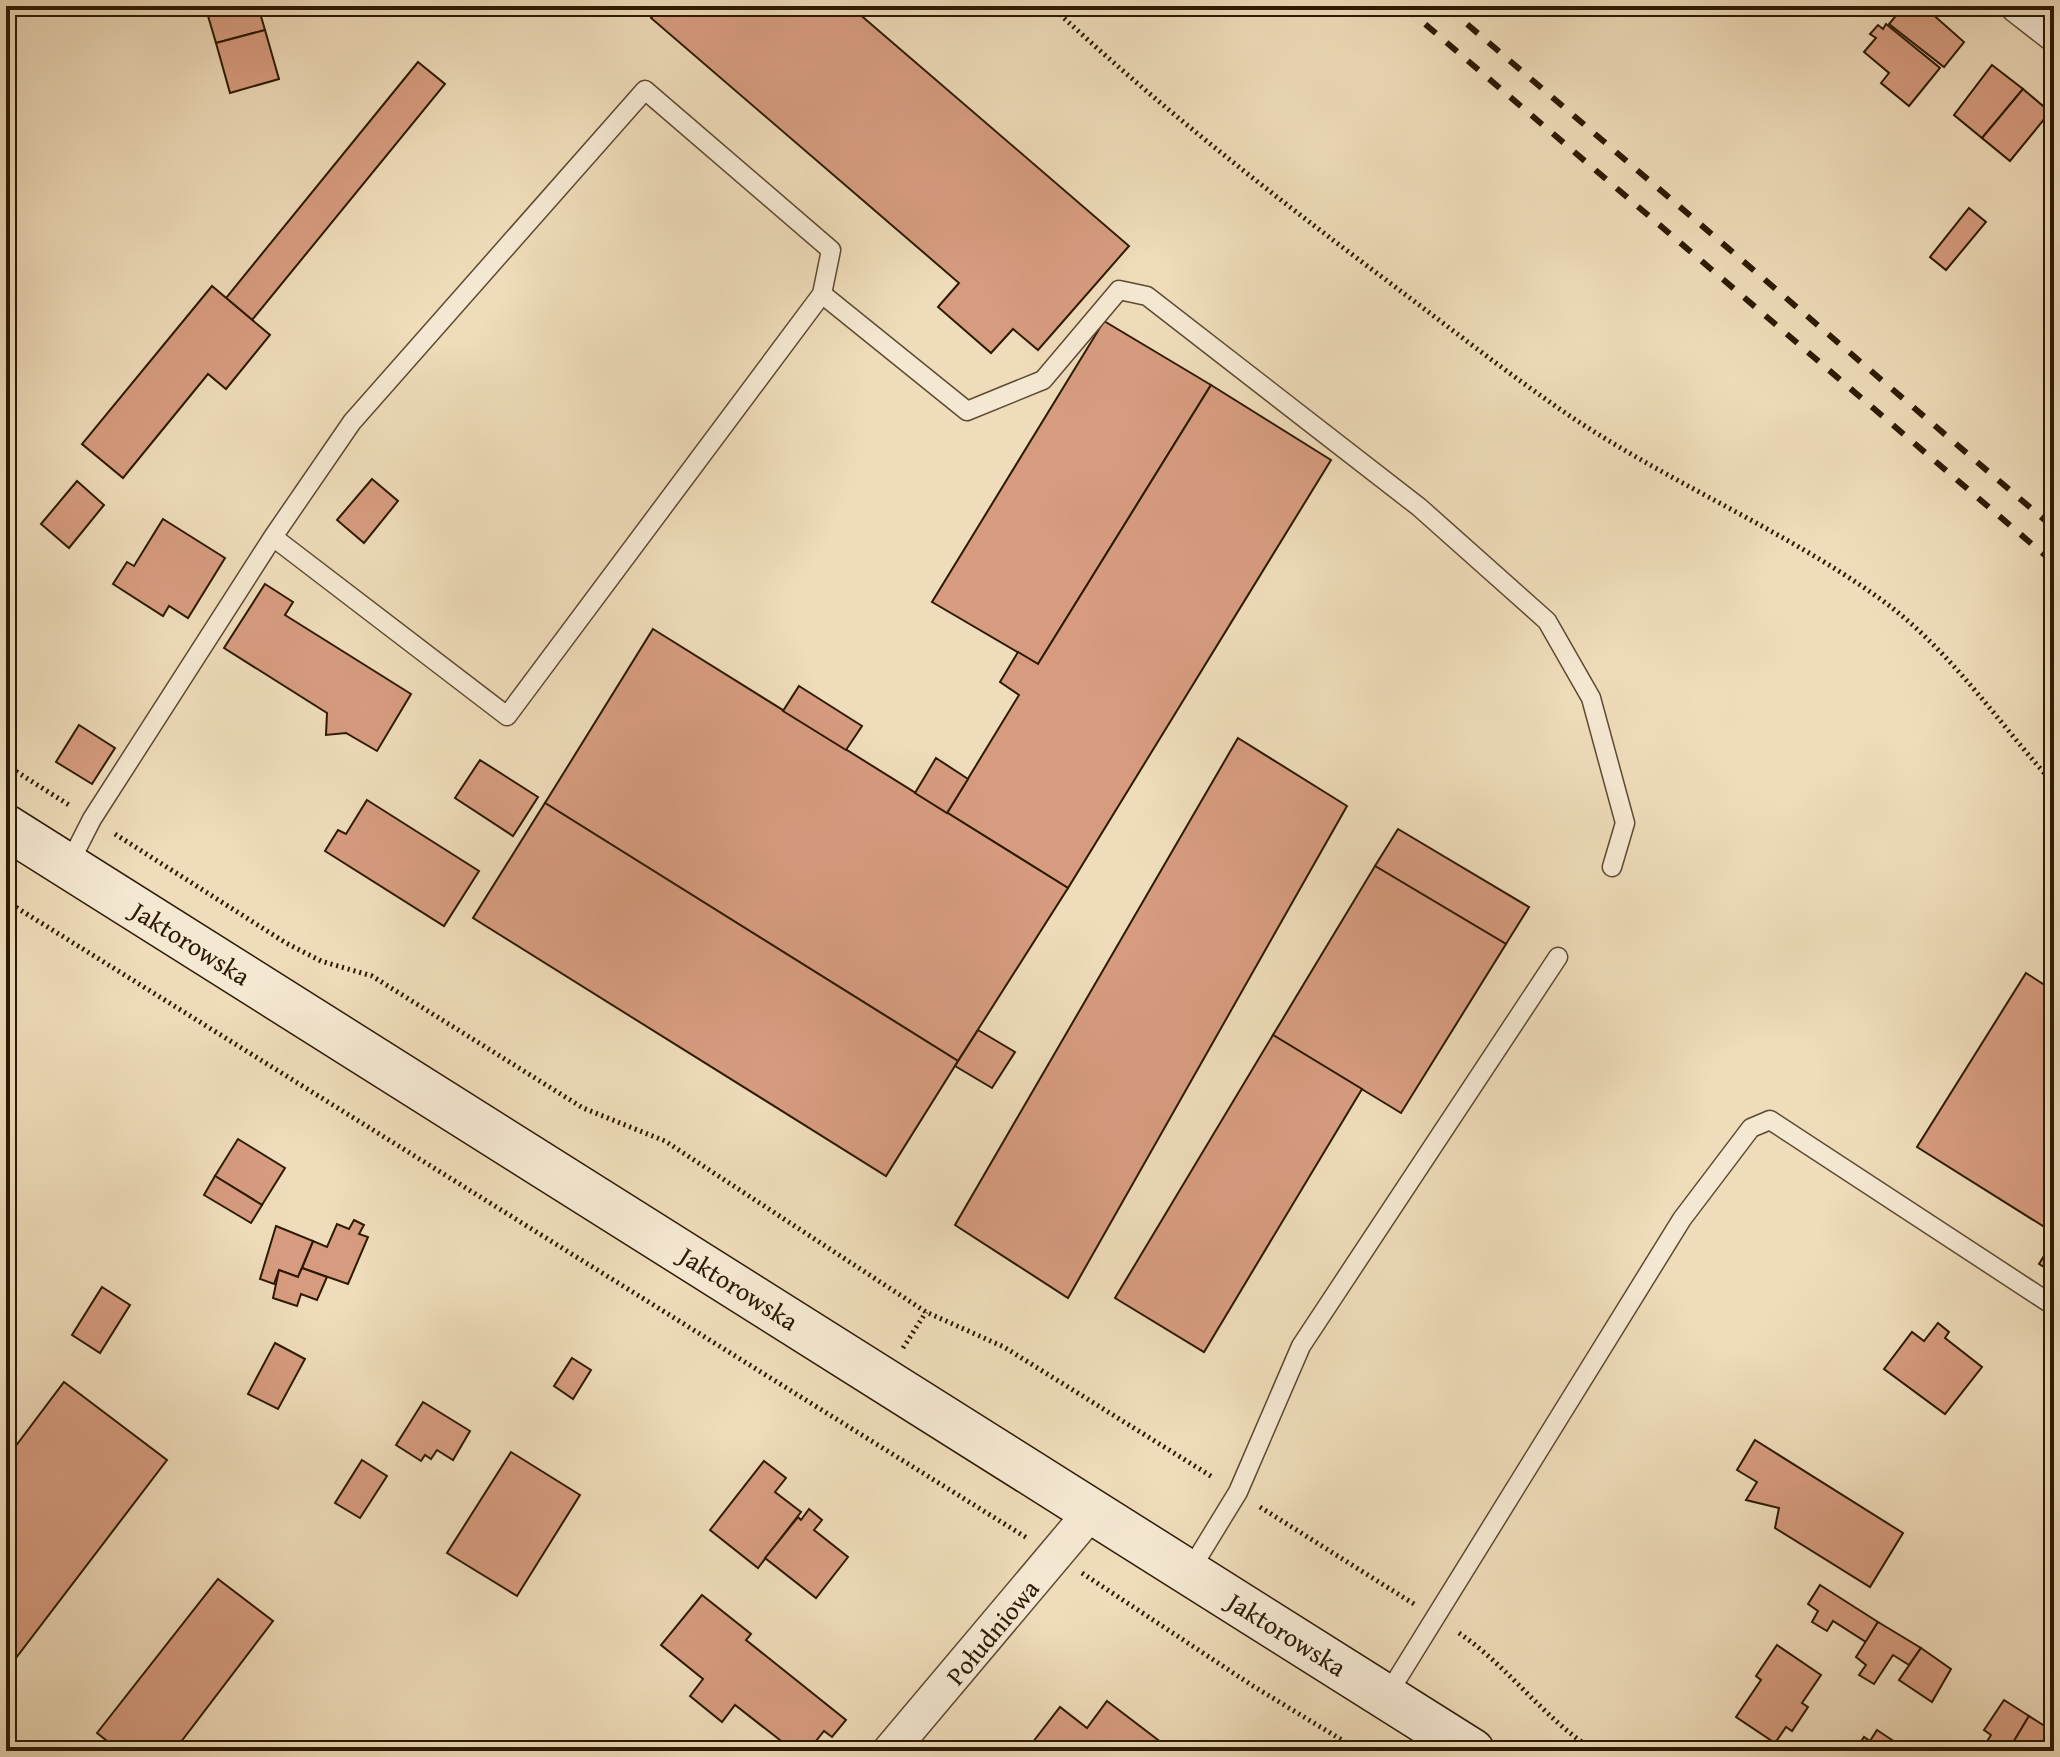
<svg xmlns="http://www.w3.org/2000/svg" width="2060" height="1757" font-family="'Gentium Book Plus',serif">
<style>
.building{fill:#d79c80;stroke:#2c1a03;stroke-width:2}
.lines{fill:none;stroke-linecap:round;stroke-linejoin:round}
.lane-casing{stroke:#5d4a31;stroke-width:21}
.street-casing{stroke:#5d4a31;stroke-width:37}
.secondary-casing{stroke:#2c1a03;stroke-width:47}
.path{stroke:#2c1a03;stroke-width:5;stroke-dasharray:2 4;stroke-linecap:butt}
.lane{stroke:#f5e8d2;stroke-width:18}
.street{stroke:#f5e8d2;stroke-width:34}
.secondary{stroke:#f5e8d2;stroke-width:44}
.rail{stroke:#2c1a03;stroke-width:6;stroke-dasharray:14 14;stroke-linecap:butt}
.labels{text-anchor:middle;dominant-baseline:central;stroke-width:6;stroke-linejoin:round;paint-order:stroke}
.street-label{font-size:26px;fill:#2c1a03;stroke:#f5e8d2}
</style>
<rect width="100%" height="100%" fill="#efdcba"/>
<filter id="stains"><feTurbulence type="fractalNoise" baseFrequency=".0025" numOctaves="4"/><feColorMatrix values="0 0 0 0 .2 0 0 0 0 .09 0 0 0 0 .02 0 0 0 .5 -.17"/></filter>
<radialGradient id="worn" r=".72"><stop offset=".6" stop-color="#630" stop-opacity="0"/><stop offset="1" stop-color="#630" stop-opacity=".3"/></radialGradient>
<!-- building -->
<g class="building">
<polygon points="243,6 258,6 265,30 216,43 208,16"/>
<polygon points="661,6 850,6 1129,246 1038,350 1013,329 991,353 938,307 959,283 651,18"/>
<polygon points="1904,6 1919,6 1929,11 1964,42 1944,67 1889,24"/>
<polygon points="1886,24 1940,68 1909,106 1881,83 1889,73 1864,52 1876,38 1870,34 1878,25 1883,29"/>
<polygon points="265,30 279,79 230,93 216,43"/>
<polygon points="418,62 445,84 252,320 226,298"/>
<polygon points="1992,65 2023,89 1982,138 1954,115"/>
<polygon points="2023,89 2050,112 2010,161 1982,138"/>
<polygon points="1969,208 1986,222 1946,270 1930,257"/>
<polygon points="212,286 270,335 226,389 208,374 123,478 82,444"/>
<polygon points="1104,321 1211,385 1038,664 932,602"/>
<polygon points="1211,385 1331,460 1068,888 947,813 1019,695 1000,682 1018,652 1038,664"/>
<polygon points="372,479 398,501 364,543 337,520"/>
<polygon points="77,481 104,505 69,548 41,524"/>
<polygon points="163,519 225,558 188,618 169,606 163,616 113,584 127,562 134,566"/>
<polygon points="265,584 293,602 285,615 411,694 377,751 346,733 326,735 327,713 224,648"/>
<polygon points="653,629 1068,888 958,1061 545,803"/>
<polygon points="799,686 862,726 846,750 783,711"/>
<polygon points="79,725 115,748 92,784 56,762"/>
<polygon points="1238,738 1347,806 1068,1298 955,1225"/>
<polygon points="936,758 968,779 947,813 915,793"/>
<polygon points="480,760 538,797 513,836 455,798"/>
<polygon points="367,800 479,871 444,926 325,851 338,830 346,834"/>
<polygon points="545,803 958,1061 886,1176 473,918"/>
<polygon points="1398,829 1529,907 1506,944 1375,866"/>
<polygon points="1375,866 1506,944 1401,1113 1273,1035"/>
<polygon points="2026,973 2054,991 2054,1233 1917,1147"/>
<polygon points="978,1030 1015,1052 992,1088 955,1066"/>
<polygon points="1273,1035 1362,1089 1204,1352 1115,1298"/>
<polygon points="238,1139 285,1168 262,1205 215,1176"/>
<polygon points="215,1176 262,1205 251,1223 204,1195"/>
<polygon points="354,1220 364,1225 359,1234 368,1237 348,1284 302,1268 313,1241 327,1247 337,1224 349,1229"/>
<polygon points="276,1226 313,1241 298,1277 279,1270 274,1284 260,1279"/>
<polygon points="2054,1240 2054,1273 2039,1264"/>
<polygon points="302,1268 327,1277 317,1300 301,1294 297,1306 273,1298 279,1270 298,1277"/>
<polygon points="102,1287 130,1305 100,1353 72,1335"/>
<polygon points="1938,1323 1949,1332 1945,1338 1982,1367 1945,1414 1884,1369 1912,1332 1924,1341"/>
<polygon points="275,1343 305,1359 278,1409 248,1394"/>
<polygon points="572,1358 591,1370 573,1399 554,1386"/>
<polygon points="64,1382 167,1460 6,1671 6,1459"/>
<polygon points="423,1402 470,1431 453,1460 437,1450 431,1459 425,1455 421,1461 396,1445"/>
<polygon points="1755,1440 1903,1533 1870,1587 1775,1528 1779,1508 1746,1500 1757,1482 1737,1470"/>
<polygon points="511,1452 580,1495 517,1596 447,1553"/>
<polygon points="362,1460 387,1476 360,1518 335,1503"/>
<polygon points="764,1461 786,1478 775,1492 801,1512 758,1568 710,1530"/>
<polygon points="809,1509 822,1520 814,1530 848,1557 816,1598 765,1558 798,1517 801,1520"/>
<polygon points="218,1579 273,1621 174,1751 120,1751 97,1733"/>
<polygon points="1820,1585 1878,1622 1866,1642 1833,1621 1827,1631 1812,1622 1818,1611 1808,1604"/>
<polygon points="702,1595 751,1634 746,1640 846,1720 832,1737 824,1731 808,1751 794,1751 735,1705 722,1722 690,1696 703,1679 661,1645"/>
<polygon points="1878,1622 1921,1648 1909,1665 1893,1655 1874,1684 1859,1675 1866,1665 1856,1657"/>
<polygon points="1777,1645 1821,1675 1802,1703 1808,1707 1792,1731 1786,1727 1775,1743 1736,1717 1761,1680 1756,1676"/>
<polygon points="1921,1648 1951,1669 1932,1702 1899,1680"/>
<polygon points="2004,1700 2029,1716 2008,1751 1981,1751 1991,1735 1984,1730"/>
<polygon points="1107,1701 1162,1743 1156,1751 1026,1751 1060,1707 1087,1728"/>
<polygon points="2029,1716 2054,1732 2054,1751 2008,1751"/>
<polygon points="1877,1730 1904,1748 1902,1751 1855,1750 1864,1737 1870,1741"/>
</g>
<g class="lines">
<!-- lane casing -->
<g class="lane-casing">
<g id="lane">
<polyline points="822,294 967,411 1043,380 1119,290 1147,296 1419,507 1547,621 1591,698 1625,823 1612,867"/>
<polyline points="68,866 92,819 273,537 507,716 822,294 831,250 645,90 352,422 273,537"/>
<polyline points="1189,1572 1238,1492 1301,1346 1558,957"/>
<polyline points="1386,1697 1682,1219 1751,1128 1770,1120 2054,1306"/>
</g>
</g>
<!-- street casing -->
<g class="street-casing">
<g id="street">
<polyline points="2018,6 2054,34"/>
<polyline points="890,1751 1092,1511"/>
</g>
</g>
<!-- secondary casing -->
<g class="secondary-casing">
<polyline id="secondary" points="6,827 1472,1751"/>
</g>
<!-- path -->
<g class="path">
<path d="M1051,6C1159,107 1275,197 1394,286C1450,328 1506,372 1564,412C1665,481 1779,527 1879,598C1949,648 1996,720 2054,784"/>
<polyline points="6,765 69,805"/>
<polyline points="115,834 286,943 321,961 372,976 583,1108 665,1141 926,1312 1004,1347 1214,1478"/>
<polyline points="6,901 1027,1538"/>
<polyline points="903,1348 926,1312"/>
<polyline points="1260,1507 1414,1604"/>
<polyline points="1082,1573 1253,1686 1360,1751"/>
<path d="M1459,1633C1509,1667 1544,1719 1595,1751"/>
</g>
<!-- lane -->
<use href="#lane" class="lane"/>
<!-- street -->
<use href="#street" class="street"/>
<!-- secondary -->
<use href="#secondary" class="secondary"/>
<!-- rail -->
<g class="rail">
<polyline points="1404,6 2054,563"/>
<polyline points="1446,6 2054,528"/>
</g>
</g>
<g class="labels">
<!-- street labels -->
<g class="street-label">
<text transform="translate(191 943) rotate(32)">Jaktorowska</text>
<text transform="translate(739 1288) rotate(32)">Jaktorowska</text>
<text transform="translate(992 1632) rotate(-50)">Południowa</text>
<text transform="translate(1287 1634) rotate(32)">Jaktorowska</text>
</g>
</g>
<!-- margin -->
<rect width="2060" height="1757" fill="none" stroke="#efdcba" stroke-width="32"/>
<rect x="8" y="8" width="2044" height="1741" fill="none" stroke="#2c1a03" stroke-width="4"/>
<rect x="16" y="16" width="2028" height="1725" fill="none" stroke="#2c1a03" stroke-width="2"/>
<rect width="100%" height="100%" filter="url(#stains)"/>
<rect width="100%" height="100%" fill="url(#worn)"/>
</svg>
